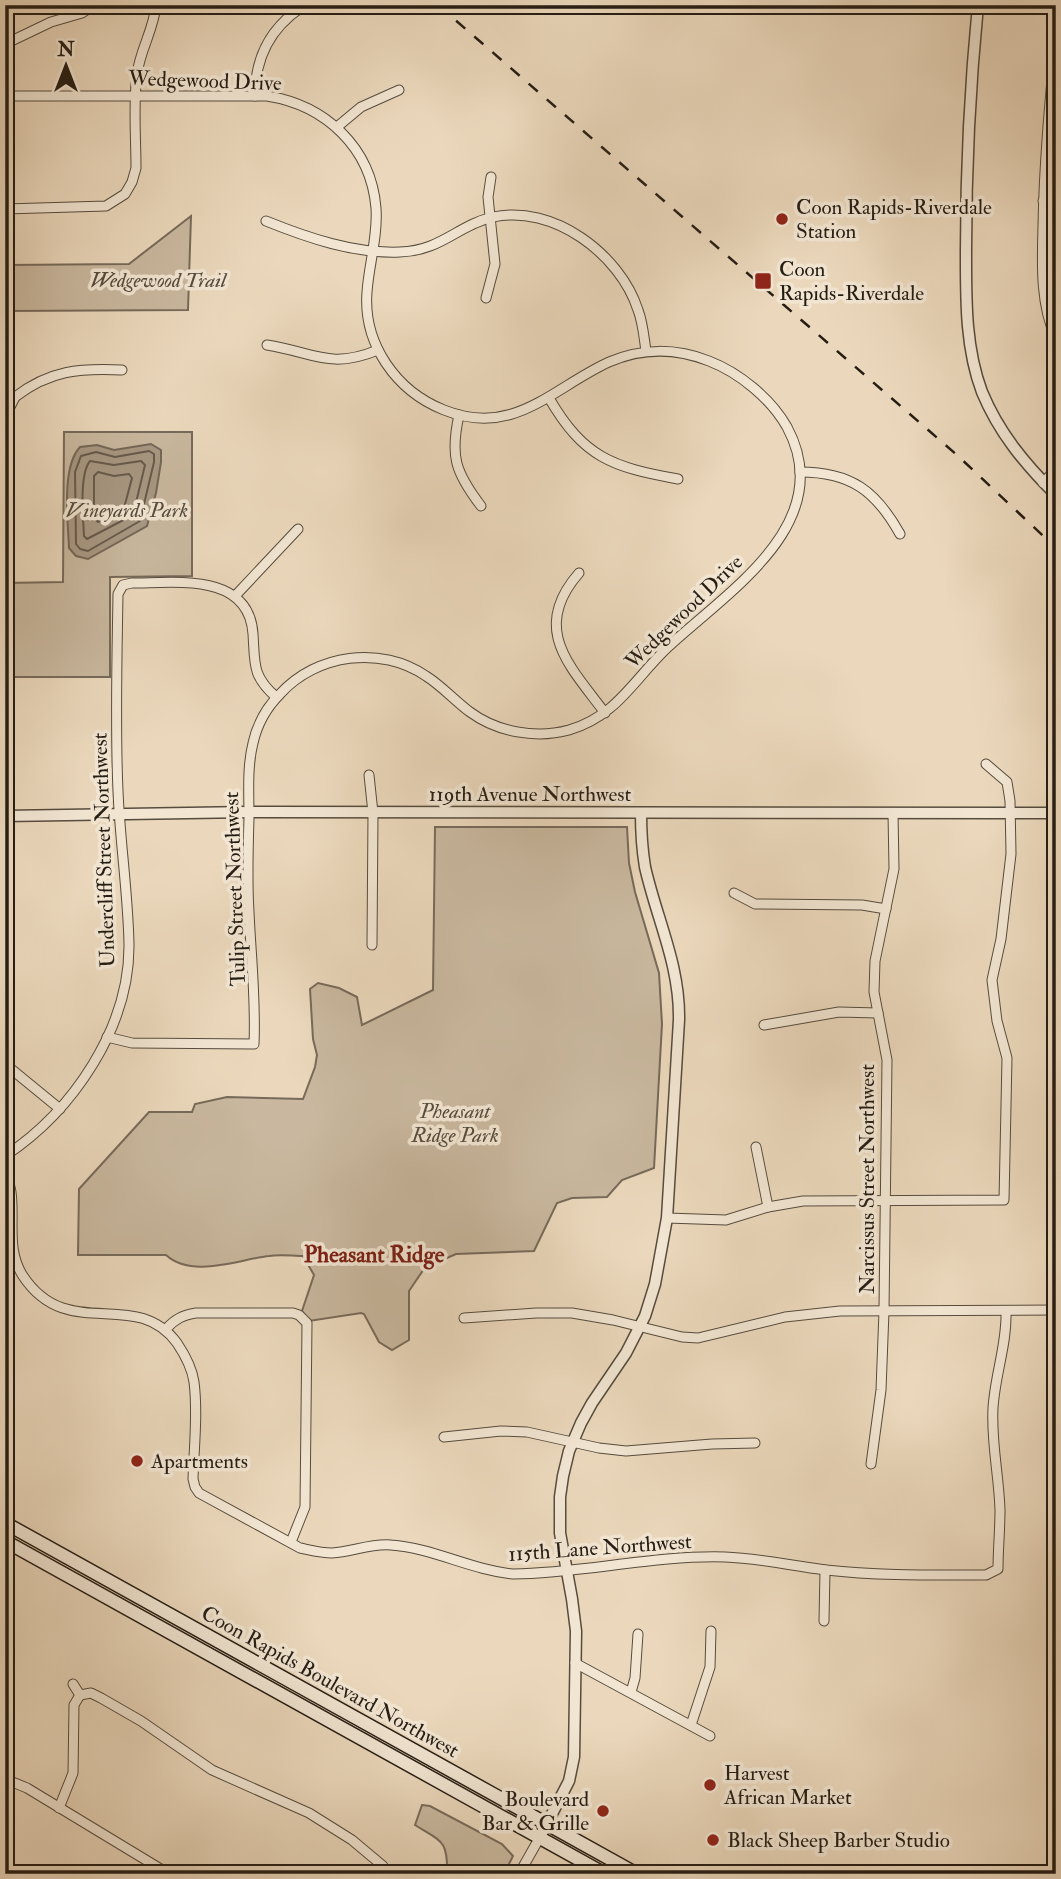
<svg xmlns="http://www.w3.org/2000/svg" width="1061" height="1879" font-family="'IM FELL Double Pica',serif">
<style>
.green{fill:#c9b89f;stroke:#776a5a;stroke-width:2}
.water{fill:#a89883;stroke:#746757;stroke-width:2}
.lines{fill:none;stroke-linecap:round;stroke-linejoin:round}
.shore{stroke:#665a4c;stroke-width:2}
.minor-casing{stroke:#564c3e;stroke-width:11}
.tertiary-casing{stroke:#564c3e;stroke-width:13}
.secondary-casing{stroke:#251d14;stroke-width:15}
.minor{stroke:#f2e6d3;stroke-width:9}
.tertiary{stroke:#f2e6d3;stroke-width:10}
.secondary{stroke:#f2e6d3;stroke-width:12}
.rail{stroke:#251d14;stroke-width:2.5;stroke-dasharray:12 12;stroke-linecap:butt}
.poi-dot{fill:#8f2418;stroke:#f2e6d3;stroke-width:2.5}
.labels{text-anchor:middle;dominant-baseline:central;stroke-width:7;stroke-linejoin:round;paint-order:stroke}
.street-label{font-size:21px;fill:#251d14;stroke:#f2e6d3}
.poi-label{font-size:21px;fill:#251d14;stroke:#f2e6d3;text-anchor:start}
.park-label{font-size:21px;font-style:italic;fill:#564c3e;stroke:#f2e6d3}
.neighbourhood-label{font-size:23px;font-weight:bold;fill:#7a1f14;stroke:#f2e6d3}
</style>
<rect width="100%" height="100%" fill="#ebd8bc"/>
<filter id="stains"><feTurbulence type="fractalNoise" baseFrequency=".00286" numOctaves="4"/><feColorMatrix values="0 0 0 0 .2 0 0 0 0 .09 0 0 0 0 .02 0 0 0 .5 -.17"/></filter>
<radialGradient id="worn" r=".72"><stop offset=".6" stop-color="#630" stop-opacity="0"/><stop offset="1" stop-color="#630" stop-opacity=".3"/></radialGradient>
<!-- green -->
<g class="green">
<polygon points="191,216 188,310 5,311 5,265 129,264"/>
<polygon points="64,432 192,432 192,576 110,577 110,677 5,677 5,583 63,582"/>
<path d="M435,827H627L629,863L635,892L659,973L662,1024L654,1168L622,1180L607,1197L572,1198L557,1203L534,1251L456,1254L440,1261L428,1263L409,1291V1340L392,1350L379,1342L364,1314L361,1313L309,1321L302,1311L314,1275L303,1256C292,1256 280,1254 269,1256C240,1259 192,1279 166,1255H78L79,1189L149,1112H192L195,1104L227,1097L303,1099L315,1067L317,1055L313,1039L310,989L318,983L339,988L357,997L362,1025L433,990Z"/>
<path d="M422,1805L430,1806L502,1844L513,1856L504,1874H447C448,1840 442,1842 415,1825Z"/>
</g>
<!-- water -->
<path class="water" d="M151,444L161,450V462L156,493L147,526L88,559L76,556L69,548C68,522 61,467 80,447L97,445L114,450Z"/>
<g class="lines">
<!-- shore -->
<g class="shore">
<polygon points="149,451 154,454 154,462 140,521 88,551 80,549 76,544 75,472 81,456 96,452 115,457"/>
<path d="M90,461L114,465L141,461L145,465L133,515L87,539L84,536C83,518 79,474 90,461Z"/>
<polygon points="98,472 114,476 129,474 132,478 124,508 98,522 94,518 94,476"/>
</g>
<!-- minor casing -->
<g class="minor-casing">
<g id="minor">
<path d="M1056,36C1050,100 1044,163 1043,226C1042,262 1040,305 1056,338"/>
<polyline points="5,44 51,22 82,13 94,5"/>
<path d="M5,96H267C325,105 371,147 376,208C378,236 369,264 367,292C363,344 396,391 444,410C514,438 552,388 609,362C641,348 676,348 709,361C740,373 771,399 787,427C839,523 727,592 668,647C634,679 617,716 569,730C536,739 497,732 470,712C455,701 442,686 426,676C381,645 316,654 280,694C267,707 257,725 253,743C247,767 249,793 249,818C248,849 247,881 249,912C251,957 256,999 254,1044L132,1043L107,1037"/>
<path d="M255,96C255,58 270,28 302,7"/>
<polyline points="337,127 361,107 399,90"/>
<polyline points="1043,201 1056,201"/>
<path d="M5,209L106,206L125,194L132,182L136,168C136,137 133,105 137,74C140,50 154,29 156,5"/>
<path d="M266,221C308,238 355,254 400,252C441,251 458,225 493,217C553,204 620,254 638,310C643,323 644,338 646,351"/>
<polyline points="486,298 495,264 488,197 491,177"/>
<path d="M267,345C313,352 329,370 378,350"/>
<path d="M5,391L15,397C50,370 80,368 122,370"/>
<path d="M549,398C584,458 612,467 678,479"/>
<path d="M459,415C450,456 455,472 481,506"/>
<polyline points="5,417 15,397"/>
<path d="M800,472C851,472 876,491 900,534"/>
<polyline points="1043,483 1056,469"/>
<path d="M579,573C530,629 570,666 605,713"/>
<polyline points="235,596 298,529"/>
<polyline points="369,775 373,813 372,945"/>
<polyline points="734,893 755,904 862,905 886,909"/>
<polyline points="764,1025 839,1012 878,1013"/>
<polyline points="5,1064 60,1109"/>
<polyline points="756,1147 768,1207"/>
<path d="M5,1156C73,1111 130,1027 129,944C128,893 120,842 118,791C115,725 117,660 118,594L123,585L132,583C175,583 249,572 253,634C255,664 252,676 276,697"/>
<path d="M5,1171C7,1178 10,1185 11,1192C15,1220 6,1250 23,1276C68,1344 135,1286 177,1343C185,1355 192,1367 194,1382C198,1413 194,1447 193,1479L195,1487L199,1493L300,1548C310,1550 321,1553 332,1553C352,1552 371,1543 391,1545C433,1548 471,1570 513,1574C584,1573 654,1555 725,1557C759,1558 792,1566 826,1570C879,1576 933,1575 986,1575L998,1569C998,1550 1000,1530 1000,1510C999,1476 991,1442 993,1408C995,1375 1007,1344 1006,1312"/>
<polyline points="667,1218 726,1220 768,1207 803,1201 1004,1200 1007,1058 997,1021 992,980 1001,939 1011,854 1010,801 1007,782 986,764"/>
<polyline points="464,1318 536,1313 572,1313 613,1320 682,1337 698,1338 785,1317 840,1311 1056,1310"/>
<path d="M166,1329C175,1319 183,1315 196,1313H293L299,1315L307,1323L305,1507L291,1542"/>
<polyline points="444,1437 501,1431 527,1432 599,1448 626,1451 712,1444 755,1443"/>
<polyline points="871,1464 881,1390 884,1311 887,1060 874,992 875,961 894,869 893,813"/>
<polyline points="824,1621 825,1570"/>
<polyline points="575,1663 710,1736"/>
<polyline points="73,1684 80,1695"/>
<polyline points="631,1692 635,1678 638,1634"/>
<polyline points="80,1695 91,1693 101,1698 141,1721 212,1770 309,1813 352,1840 383,1866 383,1874"/>
<polyline points="691,1725 710,1667 711,1631"/>
<polyline points="5,1779 27,1788 169,1874"/>
<polyline points="59,1808 73,1773 74,1705 80,1695"/>
<polyline points="519,1874 540,1837"/>
<polyline points="1053,1874 1056,1764"/>
</g>
</g>
<!-- tertiary casing -->
<g class="tertiary-casing">
<g id="tertiary">
<path d="M978,5C970,86 966,169 966,250C966,298 965,347 982,392C999,433 1025,464 1056,495"/>
<polyline points="5,816 249,812 1056,813"/>
<path d="M540,1837L569,1781L574,1757L576,1631L572,1599L560,1533V1497L563,1476L569,1451L581,1423L592,1403L626,1353L645,1316L655,1284L667,1218L679,1020C680,965 657,920 645,867C642,849 641,831 641,813"/>
</g>
</g>
<!-- secondary casing -->
<g class="secondary-casing">
<g id="secondary">
<polyline points="5,1523 637,1874"/>
<polyline points="5,1541 605,1874"/>
</g>
</g>
<!-- minor -->
<use href="#minor" class="minor"/>
<!-- tertiary -->
<use href="#tertiary" class="tertiary"/>
<!-- secondary -->
<use href="#secondary" class="secondary"/>
<!-- rail -->
<polyline class="rail" points="438,5 957,455 1056,548"/>
</g>
<!-- markers -->
<g class="poi-dot">
<circle cx="782" cy="219" r="7"/>
<rect x="754" y="272" width="18" height="18" rx="3.5"/>
<circle cx="137" cy="1461" r="7"/>
<circle cx="710" cy="1785" r="7"/>
<circle cx="603" cy="1811" r="7"/>
<circle cx="713" cy="1840" r="7"/>
</g>
<g class="labels">
<!-- street labels -->
<g class="street-label">
<text transform="translate(205 81) rotate(2)">Wedgewood Drive</text>
<text transform="translate(684 612) rotate(-44)">Wedgewood Drive</text>
<text x="530" y="794">119th Avenue Northwest</text>
<text transform="translate(104 850) rotate(-92)">Undercliff Street Northwest</text>
<text transform="translate(235 889) rotate(-92)">Tulip Street Northwest</text>
<text transform="translate(867 1179) rotate(-90)">Narcissus Street Northwest</text>
<text transform="translate(600 1548) rotate(-4)">115th Lane Northwest</text>
<text transform="translate(330 1682) rotate(29)">Coon Rapids Boulevard Northwest</text>
</g>
<!-- poi labels -->
<g class="poi-label">
<text x="796" y="207">Coon Rapids-Riverdale<tspan x="796" dy="24">Station</tspan></text>
<text x="779" y="269">Coon<tspan x="779" dy="24">Rapids-Riverdale</tspan></text>
<text x="151" y="1461">Apartments</text>
<text x="724" y="1773">Harvest<tspan x="724" dy="24">African Market</tspan></text>
<text x="589" y="1799" text-anchor="end">Boulevard<tspan x="589" dy="24">Bar &amp; Grille</tspan></text>
<text x="727" y="1840">Black Sheep Barber Studio</text>
</g>
<!-- park labels -->
<g class="park-label">
<text x="158" y="280">Wedgewood Trail</text>
<text x="127" y="510">Vineyards Park</text>
<text x="455" y="1111">Pheasant<tspan x="455" dy="24">Ridge Park</tspan></text>
</g>
<!-- neighbourhood labels -->
<g class="neighbourhood-label">
<text x="374" y="1254">Pheasant Ridge</text>
</g>
</g>
<!-- margin -->
<rect width="1061" height="1879" fill="none" stroke="#ebd8bc" stroke-width="28"/>
<rect x="7" y="7" width="1047" height="1865" fill="none" stroke="#251d14" stroke-width="3.5"/>
<rect x="14" y="14" width="1033" height="1851" fill="none" stroke="#251d14" stroke-width="2"/>
<!-- north arrow -->
<g transform="translate(66 66)" stroke="#f2e6d3" stroke-width="5" paint-order="stroke">
<path d="M0-5L12 26L0 18L-12 26Z" fill="#251d14"/>
<text y="-10" font-size="19" font-weight="bold" text-anchor="middle" fill="#251d14">N</text>
</g>
<rect width="100%" height="100%" filter="url(#stains)"/>
<rect width="100%" height="100%" fill="url(#worn)"/>
</svg>
